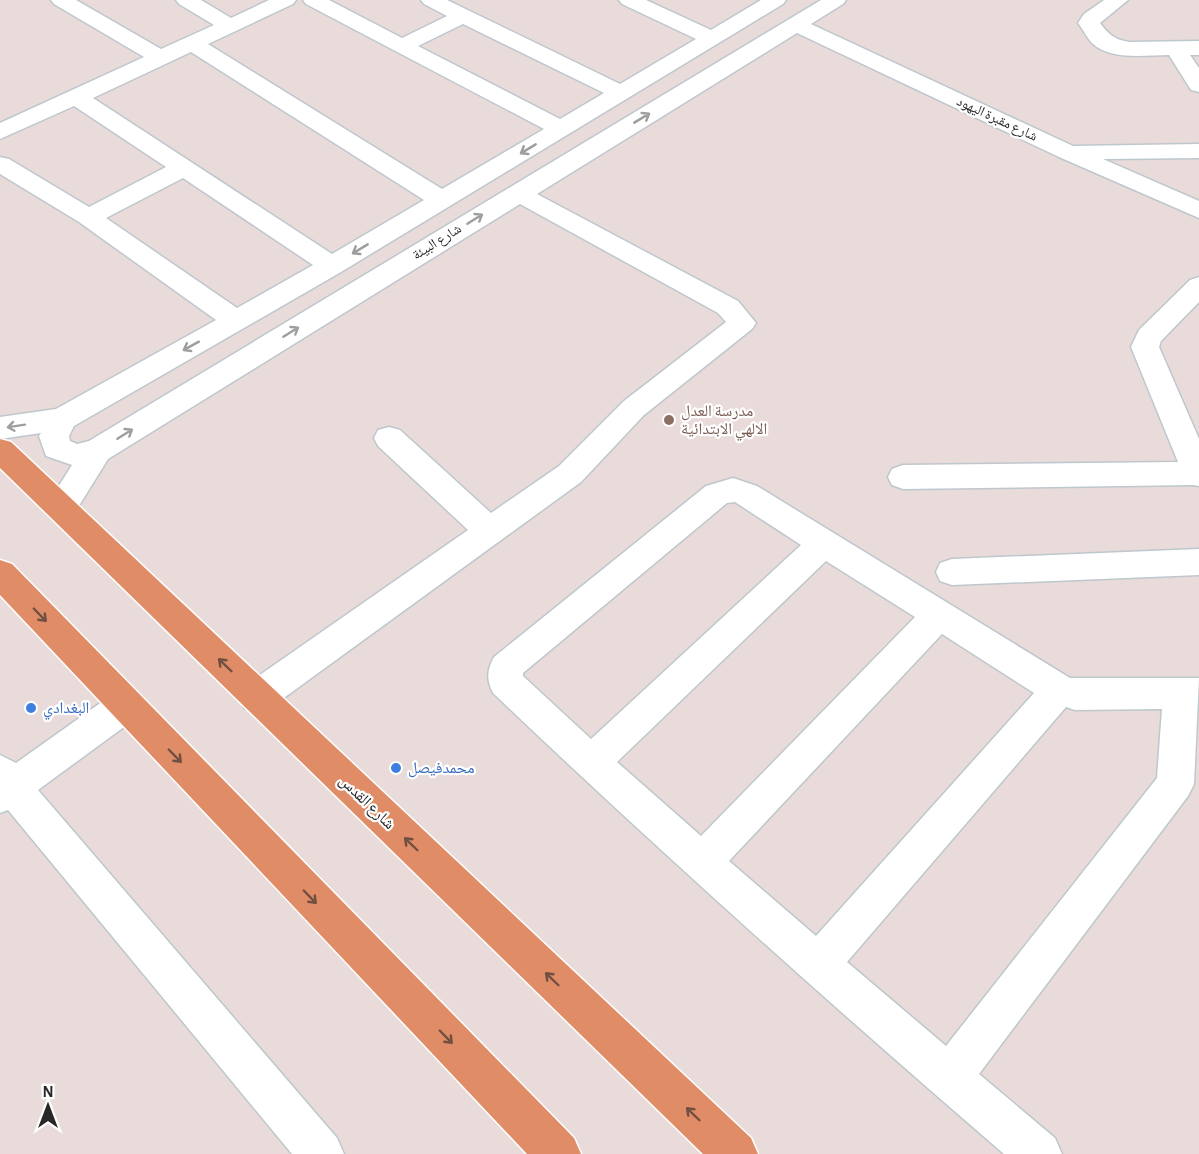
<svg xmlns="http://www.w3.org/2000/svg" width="1199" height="1154" font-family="'Alegreya Sans','Noto Naskh Arabic',sans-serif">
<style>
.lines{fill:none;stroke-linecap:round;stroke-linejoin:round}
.minor-casing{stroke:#bec7cc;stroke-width:3}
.major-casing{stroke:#fff;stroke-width:3}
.minor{fill:#fff;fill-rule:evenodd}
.major{fill:#df8c67;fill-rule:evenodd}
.oneway{stroke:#9e9e9e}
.oneway2{stroke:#714f41}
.education-dot{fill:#8d6e63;stroke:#fff;stroke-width:2}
.shop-dot{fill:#3f7fe0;stroke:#fff;stroke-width:2}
.labels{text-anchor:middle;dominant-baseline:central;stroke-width:4.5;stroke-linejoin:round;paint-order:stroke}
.far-street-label{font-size:14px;fill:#272727;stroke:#fff}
.education-label{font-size:16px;fill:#785e54;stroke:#fff;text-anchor:start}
.shop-label{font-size:16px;fill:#366cbe;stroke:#fff;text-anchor:start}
.street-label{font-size:16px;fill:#272727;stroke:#fff}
</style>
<rect width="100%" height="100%" fill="#e8dbda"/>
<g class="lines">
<!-- minor casing -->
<g class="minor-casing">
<g id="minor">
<path d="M51,0H76L161,49L214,25L179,4L176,0H201L231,18L269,0H296L293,4L208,44L442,189L544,129L306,4L303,0H329L402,38L447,16L424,4L421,0H447L620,84L696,39L622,4L619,0H646L711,30L761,0H786L783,4L341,272L74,426L69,436L70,441L77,444L89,441L821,0H846L843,4L811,24L1073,146L1199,144V158L1103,159L1199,201V218L1059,157L797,33L537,194L738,301L756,323L752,329L644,415L581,482L270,708L257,712L244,708L239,697L244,686L468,530L378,446L374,438L378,430L389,427L400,430L491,513L559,466L624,401L726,322L718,313L520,204L108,459L72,517L61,520L50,517L45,508L72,465L46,456L39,436L41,433L0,439V417L56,409L216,320L79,222L0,174V157L9,159L89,207L166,167L74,106L0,139V123L144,57L54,4ZM463,24L604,93L560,119L418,46ZM191,52L424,200L332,254L93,98ZM183,178L313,265L237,308L106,218Z"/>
<path d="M1104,0H1128L1100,23C1109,35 1115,40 1130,42L1199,41V55H1190L1199,68V92L1191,90L1169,55C1147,55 1110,61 1092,43C1087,38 1083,29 1078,23L1084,14Z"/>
<polygon points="1199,277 1199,302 1161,341 1159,347 1199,439 1199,486 1193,485 903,489 892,485 888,477 892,469 903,465 1178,462 1131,347 1139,330 1190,280"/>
<path d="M733,478L757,486L1070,678H1199L1194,784L1188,796L979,1074L1055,1138L1062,1154H1004C830,1004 659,851 493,693C486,679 487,670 494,657L706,486ZM735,502L801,545L591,739L523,676V673L727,503ZM826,561L915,617L701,836L617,762ZM942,634L1034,693L816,936L729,861ZM1066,707L1075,710L1162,709L1157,778L946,1046L847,962Z"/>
<polygon points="1199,549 1199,575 952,585 940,581 936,572 940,563 952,559"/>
<polygon points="126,690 139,694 144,705 139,716 38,790 337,1138 344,1154 292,1154 8,810 0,813 0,755 16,763 113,694"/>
</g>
</g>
<!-- major casing -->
<g class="major-casing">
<g id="major">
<polygon points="0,439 11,442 751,1138 758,1154 703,1154 0,468"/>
<polygon points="0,560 12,564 574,1138 581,1154 527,1154 0,595"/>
</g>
</g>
<!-- minor -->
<use href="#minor" class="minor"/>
<!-- major -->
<use href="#major" class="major"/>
</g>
<!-- one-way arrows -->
<defs><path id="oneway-shaft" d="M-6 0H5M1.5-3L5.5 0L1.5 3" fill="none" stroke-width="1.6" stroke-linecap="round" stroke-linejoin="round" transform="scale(1.5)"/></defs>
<g class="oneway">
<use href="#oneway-shaft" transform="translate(642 118) rotate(-31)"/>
<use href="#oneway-shaft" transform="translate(528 149) rotate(149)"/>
<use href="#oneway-shaft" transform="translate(475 219) rotate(-32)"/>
<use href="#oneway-shaft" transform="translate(360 249) rotate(149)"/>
<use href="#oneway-shaft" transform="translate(291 332) rotate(-32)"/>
<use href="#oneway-shaft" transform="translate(191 346) rotate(151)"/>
<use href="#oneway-shaft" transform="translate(16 426) rotate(171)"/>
<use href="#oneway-shaft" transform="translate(125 434) rotate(-32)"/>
</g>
<g class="oneway2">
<use href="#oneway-shaft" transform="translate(40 615) rotate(46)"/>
<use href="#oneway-shaft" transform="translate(225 665) rotate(-136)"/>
<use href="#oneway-shaft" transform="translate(175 756) rotate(46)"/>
<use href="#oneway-shaft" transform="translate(411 844) rotate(-136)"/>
<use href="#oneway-shaft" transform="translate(310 897) rotate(46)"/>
<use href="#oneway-shaft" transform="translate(552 979) rotate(-136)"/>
<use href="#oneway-shaft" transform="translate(446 1037) rotate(46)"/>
<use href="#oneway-shaft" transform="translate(693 1114) rotate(-136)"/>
</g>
<!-- markers -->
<circle class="education-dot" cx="669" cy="420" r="6"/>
<g class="shop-dot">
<circle cx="31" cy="708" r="6"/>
<circle cx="396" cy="768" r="6"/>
</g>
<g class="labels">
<!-- far-street labels -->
<g class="far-street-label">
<text transform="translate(997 119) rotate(25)">شارع مقبرة اليهود</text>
<text transform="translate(437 242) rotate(-32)">شارع البيئة</text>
</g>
<!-- education labels -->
<g class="education-label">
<text x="681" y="411">مدرسة العدل<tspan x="681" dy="18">الالهي الابتدائية</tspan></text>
</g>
<!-- shop labels -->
<g class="shop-label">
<text x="43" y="708">البغدادي</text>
<text x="408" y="768">محمدفيصل</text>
</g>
<!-- street labels -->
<g class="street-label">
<text transform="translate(367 802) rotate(44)">شارع القدس</text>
</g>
</g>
<!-- north arrow -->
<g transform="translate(48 1106)" stroke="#ffffff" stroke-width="4.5" paint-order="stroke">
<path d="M0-4.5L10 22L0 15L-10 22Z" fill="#272727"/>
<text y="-9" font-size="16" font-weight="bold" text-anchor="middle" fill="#272727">N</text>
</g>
</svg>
